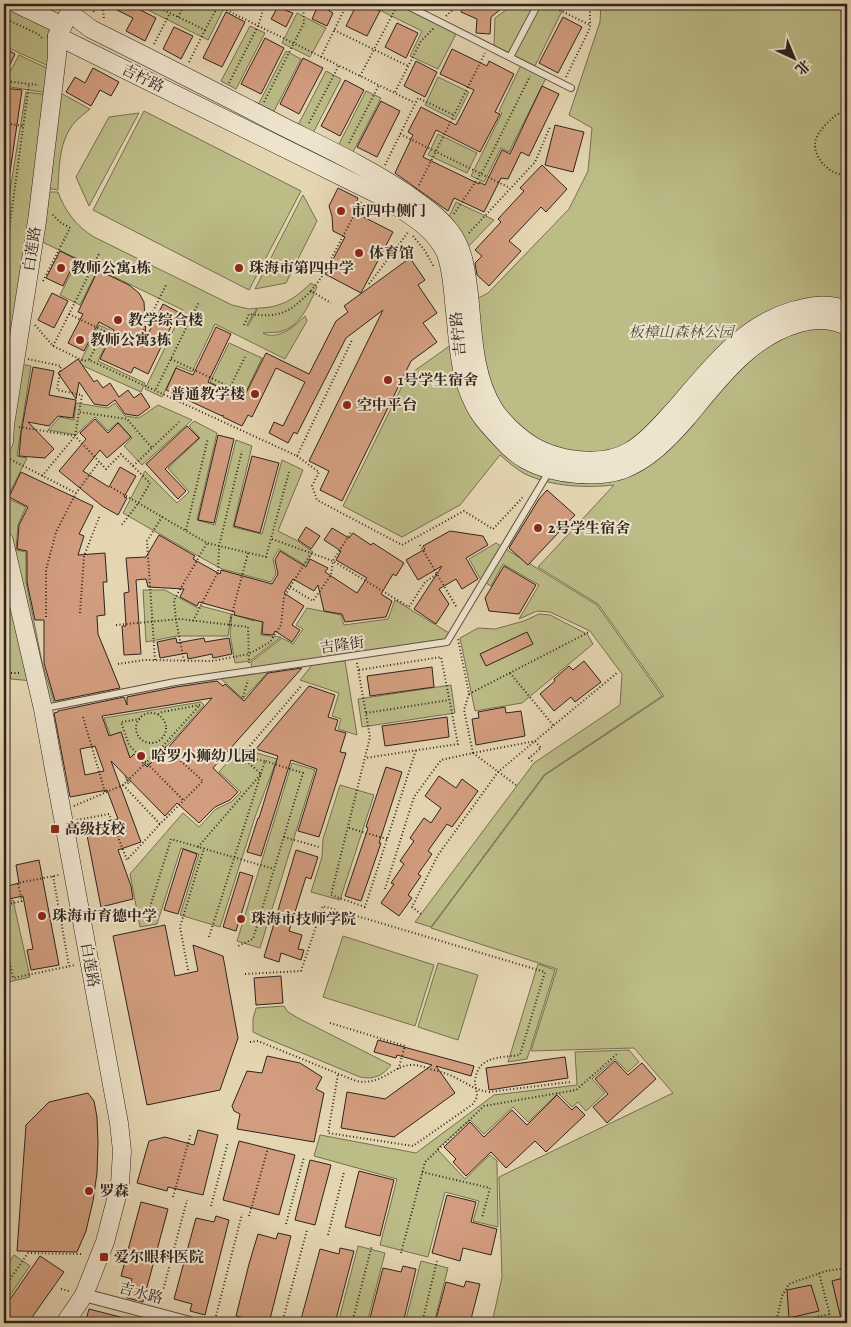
<svg xmlns="http://www.w3.org/2000/svg" width="851" height="1327" font-family="Alegreya,'Noto Serif SC',serif">
<style>
.green{fill:#bcbc87;stroke:#766f52}
.building{fill:#d29d7e;stroke:#2f221e;fill-rule:evenodd}
.lines{fill:none;stroke-linecap:round;stroke-linejoin:round}
.service-casing{stroke:#5c4f43;stroke-width:8}
.minor-casing{stroke:#5c4f43;stroke-width:14}
.secondary-casing{stroke:#2f221e;stroke-width:19}
.path{stroke:#2f221e;stroke-width:2;stroke-dasharray:1 2.5;stroke-linecap:butt}
.service{stroke:#eee4cd;stroke-width:6}
.minor{stroke:#eee4cd;stroke-width:12}
.secondary{stroke:#eee4cd;stroke-width:18}
.poi-dot{fill:#8f2418;stroke:#eee4cd;stroke-width:2}
.labels{text-anchor:middle;dominant-baseline:central;stroke-width:4;stroke-linejoin:round;paint-order:stroke}
.street-label{font-size:15px;fill:#2f221e;stroke:#eee4cd}
.poi-label{font-size:15px;font-weight:bold;fill:#2f221e;stroke:#eee4cd;text-anchor:start}
.park-label{font-size:15px;font-style:italic;fill:#524838;stroke:#eee4cd}
</style>
<rect width="100%" height="100%" fill="#e5d6b2"/>
<filter id="stains"><feTurbulence type="fractalNoise" baseFrequency=".004" numOctaves="4"/><feColorMatrix values="0 0 0 0 .2 0 0 0 0 .09 0 0 0 0 .02 0 0 0 .5 -.17"/></filter>
<radialGradient id="worn" r=".72"><stop offset=".6" stop-color="#630" stop-opacity="0"/><stop offset="1" stop-color="#630" stop-opacity=".3"/></radialGradient>
<!-- green -->
<g class="green">
<polygon points="4,4 12,4 60,26 53,68 4,46 4,42 9,32 4,29"/>
<polygon points="136,4 226,4 208,40"/>
<polygon points="367,4 396,4 456,34 438,69 410,56 422,31"/>
<polygon points="529,4 548,4 562,11 535,66 494,46 495,18 510,7 527,7"/>
<path d="M601,4H847V1323H492L502,1277L499,1177L673,1093L634,1048L531,1051L557,969L431,928L545,775L664,696L598,604L538,567L614,485C585,488 553,487 525,474C516,469 508,462 500,455L460,505L402,537L343,506L407,376L458,340L455,310L488,293L569,209L588,171L592,128L569,115L600,22Z"/>
<polygon points="297,13 326,28 310,57 282,43"/>
<polygon points="250,26 265,33 236,89 221,81"/>
<polygon points="286,51 301,59 272,115 257,107"/>
<polygon points="19,55 51,70 48,93 4,86 4,83"/>
<polygon points="521,65 546,78 509,152 501,148 484,182 471,176 502,113 499,111"/>
<polygon points="326,71 341,79 312,135 297,127"/>
<polygon points="438,77 469,92 455,120 425,105"/>
<path d="M55,90L90,109C85,113 80,117 75,122C59,140 59,167 58,190L44,188Z"/>
<polygon points="366,91 381,98 352,154 338,146"/>
<polygon points="26,92 48,95 12,365 4,364 4,227"/>
<polygon points="144,111 301,191 249,290 93,210"/>
<polygon points="139,113 89,206 76,177 109,117"/>
<polygon points="438,134 477,153 467,173 428,155"/>
<path d="M44,192H58C65,211 76,226 94,237L232,305L249,309L257,308L247,325L248,326L258,308C280,308 295,299 311,283L317,287C309,304 301,327 279,332C274,333 268,332 263,333C278,341 295,326 305,316L307,321L285,359L215,324L192,372L177,366L162,397L145,389L183,310L98,269L80,305L60,295L78,259L38,240Z"/>
<polygon points="303,195 317,221 286,283 255,289"/>
<polygon points="456,202 494,220 465,250 446,223"/>
<polygon points="99,325 112,331 98,361 145,383 141,392 79,364"/>
<polygon points="229,343 262,358 243,398 210,382"/>
<polygon points="17,363 31,366 17,456 27,458 7,498 26,507 18,525 16,550 26,552 26,582 42,662 55,705 44,707 4,534 4,464 7,423"/>
<polygon points="76,403 108,408 115,403 125,416 139,418 158,405 192,420 142,465 124,446 132,438 118,422 108,431 95,417 76,435 48,430 60,417 74,420"/>
<polygon points="194,421 217,433 197,520 215,525 236,440 252,446 233,527 262,534 282,460 303,470 278,531 296,540 313,552 305,565 279,549 273,559 276,574 271,582 222,569 198,556 123,513 145,471 177,503 189,492 168,468 200,438 189,426"/>
<polygon points="496,543 597,605 662,696 544,775 431,927 415,922 534,763 620,705 622,674 590,631 550,612 537,611 519,619 539,585 503,564 491,586 481,580 469,559"/>
<polygon points="4,559 33,681 11,679 4,649"/>
<polygon points="143,590 165,590 198,608 201,606 231,614 228,636 177,636 146,642"/>
<polygon points="395,600 449,633 445,640 252,669 251,662 282,638 293,644 303,629 296,625 307,608 341,615 344,625 388,619"/>
<polygon points="259,603 264,604 261,635 281,637 250,661 235,663 230,634 232,614 254,621"/>
<polygon points="539,614 550,615 587,634 593,644 522,703 475,711 460,638 478,628 495,629 524,621"/>
<polygon points="345,661 357,735 338,729 341,719 332,716 339,693 300,680 313,664"/>
<polygon points="270,670 243,699 219,677"/>
<polygon points="451,685 455,713 362,727 358,699"/>
<polygon points="201,702 204,705 175,738 128,784 104,718"/>
<polygon points="240,748 277,759 255,817 220,927 180,915 199,854 181,848 157,924 140,927 130,874 183,813 199,827 216,809 231,802 241,792 219,772"/>
<polygon points="292,763 315,770 260,948 237,941"/>
<polygon points="340,785 374,795 340,900 311,892 322,857 323,839"/>
<polygon points="13,900 30,977 4,983 4,902"/>
<polygon points="343,936 434,965 415,1026 323,997"/>
<polygon points="438,963 478,975 458,1040 418,1027"/>
<polygon points="538,964 555,970 527,1059 508,1062"/>
<path d="M284,1006L288,1012L298,1018L391,1065C383,1076 373,1080 360,1077L261,1036L253,1032V1019L256,1008Z"/>
<polygon points="629,1050 639,1062 628,1072 615,1059 592,1079 605,1093 586,1111 578,1102 572,1107 558,1093 528,1122 513,1107 484,1134 470,1120 437,1149 465,1179 490,1155 497,1161 498,1227 473,1221 479,1201 445,1192 428,1257 380,1245 397,1179 314,1156 320,1135 416,1153 494,1095 577,1085 575,1052"/>
<polygon points="358,1246 385,1253 367,1323 338,1323"/>
<polygon points="14,1255 30,1266 4,1304 4,1270"/>
<polygon points="421,1261 448,1268 434,1323 405,1323"/>
</g>
<!-- building -->
<g class="building">
<polygon points="105,4 129,4 156,18 145,41 126,31 133,18"/>
<polygon points="273,4 288,4 285,10 293,13 286,27 271,19 276,10"/>
<polygon points="314,4 329,4 326,9 333,13 327,26 312,19 316,10"/>
<polygon points="357,4 364,4 380,11 367,36 346,26"/>
<polygon points="465,4 476,4 483,7 486,4 507,4 491,17 490,34 476,33 477,19 461,12"/>
<polygon points="226,12 245,22 222,67 203,58"/>
<polygon points="563,17 582,27 558,73 539,63"/>
<polygon points="397,23 418,33 406,58 385,47"/>
<polygon points="174,27 193,36 181,59 163,49"/>
<polygon points="265,38 284,48 261,94 241,84"/>
<polygon points="4,48 15,54 4,77"/>
<polygon points="452,49 487,66 489,61 514,74 495,112 500,114 480,152 436,130 423,157 479,184 479,182 485,185 502,150 510,154 542,86 559,94 529,156 521,152 508,179 501,178 484,212 454,198 448,211 423,193 395,173 413,135 408,132 421,107 456,125 474,90 440,74"/>
<polygon points="303,58 323,68 299,114 280,104"/>
<polygon points="416,61 437,72 425,97 404,86"/>
<polygon points="93,68 119,82 111,96 100,90 91,106 66,92 75,77 85,83"/>
<polygon points="345,80 364,90 340,136 321,126"/>
<polygon points="4,88 22,90 9,179 4,179"/>
<polygon points="381,101 400,111 377,157 357,147"/>
<polygon points="555,125 584,132 573,172 545,165"/>
<polygon points="542,165 567,189 546,212 541,207 509,241 521,251 489,286 477,275 475,263 482,256 475,250 501,222 498,219 524,191 520,188"/>
<polygon points="338,188 358,198 352,211 393,232 361,293 325,274 345,237 333,231 332,216 329,206"/>
<polygon points="60,251 76,259 63,286 46,278"/>
<polygon points="410,258 425,280 418,285 437,313 423,323 437,342 411,361 342,501 320,490 329,471 309,461 383,310 346,338 297,434 294,432 288,443 269,433 274,422 283,426 305,382 276,368 252,417 248,415 242,426 223,417 223,415 222,416 166,390 176,368 193,375 216,327 231,334 208,382 243,399 266,353 309,374 336,321 348,312 344,306"/>
<polygon points="98,270 129,285 139,293 144,302 146,338 163,304 178,312 148,374 134,367 131,373 100,359 114,330 99,322 84,351 68,343 83,314 78,312"/>
<polygon points="52,293 68,301 54,328 38,320"/>
<polygon points="78,359 94,382 97,380 103,388 110,383 119,397 128,390 134,398 141,393 150,407 138,416 125,414 115,400 107,406 94,404 79,382 76,399 58,373"/>
<polygon points="33,367 54,371 49,395 76,400 73,418 58,416 49,426 28,422 54,449 45,458 19,456 21,433"/>
<polygon points="95,419 108,433 118,423 131,437 107,458 100,450 83,471 109,487 120,467 136,476 124,497 127,498 118,515 102,506 59,471 86,439 80,433"/>
<polygon points="187,426 199,438 165,469 186,491 178,499 146,464"/>
<polygon points="218,435 234,439 214,523 198,520"/>
<polygon points="252,456 279,463 260,533 234,526"/>
<polygon points="21,472 93,506 79,534 84,536 78,555 105,553 107,582 103,582 105,615 97,616 98,634 120,688 55,701 44,663 44,620 35,620 27,582 27,551 17,549 19,525 28,507 9,497"/>
<polygon points="547,490 575,515 528,565 509,548 539,499"/>
<polygon points="306,527 320,536 311,549 298,540"/>
<polygon points="332,528 349,538 353,533 371,545 373,543 404,563 396,576 393,574 381,594 392,601 386,617 345,622 342,614 324,611 318,585 314,591 293,579 284,593 304,606 292,625 300,630 292,642 275,631 273,635 262,634 263,622 234,615 235,612 199,602 197,606 180,597 184,589 148,587 146,579 136,580 141,654 124,655 122,626 126,626 124,593 129,592 126,558 146,557 159,535 195,556 193,559 220,574 221,570 272,584 278,574 275,560 280,551 306,567 310,559 328,568 325,572 357,593 367,578 336,560 341,551 324,540"/>
<polygon points="450,531 483,536 488,545 466,558 478,579 462,589 456,579 439,589 449,604 436,624 414,609 442,566 418,580 406,560 425,549 423,546"/>
<polygon points="504,566 536,585 519,614 489,611 485,598"/>
<polygon points="527,632 533,644 486,666 480,654"/>
<polygon points="176,638 177,643 204,638 205,642 229,638 232,654 213,658 212,654 188,659 187,653 160,658 157,642"/>
<polygon points="584,661 601,682 575,702 571,697 554,711 540,694 555,681 554,679 569,666 573,670"/>
<polygon points="432,667 434,687 370,696 367,676"/>
<path d="M302,668L213,768L238,792L230,800L215,807L199,823L177,803L165,816L111,761L141,842L118,850L131,886L133,899L101,907L85,825L118,819L107,790L70,797L54,713L58,712V711L124,697L127,705V697L176,687L217,681L223,686L225,684L244,701L268,673ZM212,698L166,750L165,749L147,767L134,754L130,758L121,732L109,736L102,716ZM95,746L104,771L85,775L80,749Z"/>
<polygon points="309,686 335,695 328,717 338,720 335,730 346,733 340,752 346,753 319,837 298,831 317,769 291,760 261,856 247,852 258,818 259,818 278,756 256,749"/>
<polygon points="505,707 506,713 521,711 525,736 476,745 472,719 479,718 478,712"/>
<polygon points="447,717 449,737 385,746 382,726"/>
<polygon points="386,767 402,772 379,843 381,843 361,901 345,896 368,828 366,827"/>
<polygon points="439,776 456,788 462,779 478,791 452,827 447,824 428,851 432,854 418,874 421,876 408,895 412,898 399,916 381,903 394,884 391,883 404,864 400,861 414,841 410,838 424,818 431,823 441,808 425,796"/>
<polygon points="183,849 197,854 178,914 164,910"/>
<polygon points="296,850 318,857 311,879 306,877 289,931 302,935 298,949 304,950 301,960 281,953 279,962 264,957"/>
<polygon points="39,860 59,965 31,970 27,950 33,949 23,896 4,900 4,887 19,883 16,865"/>
<polygon points="240,872 253,876 236,931 223,927"/>
<polygon points="165,925 175,976 198,971 193,945 223,956 238,1038 220,1090 147,1105 113,936"/>
<polygon points="281,976 283,1003 256,1005 254,978"/>
<polygon points="378,1040 474,1066 471,1076 436,1066 455,1093 394,1137 341,1128 347,1092 385,1099 432,1065 397,1055 396,1058 374,1052"/>
<polygon points="267,1056 300,1063 322,1077 316,1089 324,1093 314,1142 237,1129 240,1114 234,1111 232,1106 247,1071 262,1073"/>
<polygon points="565,1057 568,1078 489,1090 486,1068"/>
<polygon points="615,1061 628,1075 642,1063 656,1079 607,1123 593,1107 608,1094 595,1079"/>
<polygon points="88,1093 94,1101 97,1117 98,1143 97,1173 93,1201 86,1231 77,1252 17,1251 26,1125 49,1102"/>
<polygon points="557,1095 572,1110 576,1106 585,1115 546,1152 535,1141 506,1168 491,1152 466,1176 453,1162 456,1159 444,1147 470,1122 484,1137 512,1110 527,1125"/>
<polygon points="198,1130 218,1135 203,1195 168,1187 167,1191 137,1183 149,1141 165,1137 194,1145"/>
<polygon points="239,1141 295,1155 279,1215 223,1200"/>
<polygon points="310,1160 331,1165 315,1225 295,1220"/>
<polygon points="359,1171 394,1180 380,1236 345,1227"/>
<polygon points="447,1195 476,1202 471,1222 497,1229 491,1255 463,1248 460,1261 432,1253"/>
<polygon points="141,1202 168,1209 143,1302 127,1298 132,1279 121,1276"/>
<polygon points="216,1216 229,1220 205,1315 190,1311 192,1304 174,1299 196,1218 214,1222"/>
<polygon points="278,1233 291,1236 269,1323 253,1323 254,1320 236,1316 249,1264 258,1234 276,1239"/>
<polygon points="340,1248 354,1251 335,1323 300,1323 320,1249 339,1254"/>
<polygon points="40,1256 64,1272 28,1323 15,1323 4,1316 4,1308"/>
<polygon points="403,1266 416,1269 403,1323 376,1323 369,1322 383,1268 401,1272"/>
<polygon points="847,1277 847,1323 842,1323 832,1281"/>
<polygon points="466,1281 480,1284 470,1323 435,1323 446,1282 464,1287"/>
<polygon points="811,1285 819,1311 789,1318 787,1290"/>
<polygon points="89,1309 132,1320 132,1323 85,1323"/>
</g>
<g class="lines">
<!-- service casing -->
<g class="service-casing">
<g id="service">
<polyline points="404,4 571,88"/>
<polyline points="510,57 538,4"/>
<polyline points="45,708 175,682 447,642 550,470"/>
</g>
</g>
<!-- minor casing -->
<g class="minor-casing">
<polyline id="minor" points="84,1295 190,1323"/>
</g>
<!-- secondary casing -->
<g class="secondary-casing">
<g id="secondary">
<polyline points="17,4 63,26"/>
<path d="M78,19L91,29C156,61 220,94 284,127C326,148 369,168 407,194C422,205 438,215 450,231C464,249 466,271 469,294C473,332 473,376 494,409C498,416 505,423 511,429C529,446 544,454 569,459C589,462 612,462 630,451C647,441 661,424 675,409C708,371 741,326 792,311C812,305 827,303 847,310"/>
<path d="M57,36L379,195C403,211 434,226 446,254C450,265 453,290 454,302C458,335 458,372 473,402C479,416 490,427 500,438C507,446 517,455 526,460C540,468 560,473 577,474C591,475 607,475 622,470C648,460 668,440 686,419C718,381 749,337 799,323C816,318 832,319 847,326"/>
<polyline points="4,442 5,425 37,221 57,56 57,36 74,4"/>
<polyline points="4,541 43,709 119,1123 122,1151 120,1184 105,1242 84,1295 65,1323"/>
</g>
</g>
<!-- path -->
<g class="path">
<polyline points="93,4 94,14"/>
<polyline points="100,4 103,8 104,20"/>
<polyline points="151,4 205,30 218,6"/>
<polyline points="214,4 415,103"/>
<polyline points="547,4 590,25"/>
<polyline points="226,10 230,4"/>
<polyline points="446,16 459,4"/>
<polyline points="178,17 185,4"/>
<polyline points="4,18 38,34 43,39"/>
<polyline points="334,30 408,66"/>
<polyline points="154,44 170,13"/>
<polyline points="321,57 347,4"/>
<polyline points="189,62 205,30"/>
<polyline points="360,76 397,6"/>
<polyline points="566,77 590,28 590,4"/>
<polyline points="4,81 39,85"/>
<polyline points="229,83 258,26 265,4"/>
<path d="M847,89C844,96 849,102 845,108C843,112 840,113 836,115C829,121 819,130 816,139C810,155 831,178 847,174"/>
<polyline points="395,92 421,41 434,28"/>
<polyline points="264,102 304,23 303,4"/>
<polyline points="4,123 23,126"/>
<polyline points="309,123 339,65"/>
<polyline points="400,134 510,188"/>
<polyline points="349,143 379,85"/>
<polyline points="385,165 418,98 454,115"/>
<polyline points="419,185 485,53"/>
<polyline points="454,214 484,169 530,76"/>
<polyline points="469,233 535,162 550,127"/>
<polyline points="413,236 425,251 434,267"/>
<polyline points="4,267 29,84"/>
<polyline points="43,281 70,228 60,222 52,214"/>
<polyline points="369,284 409,231"/>
<polyline points="311,291 321,278 361,202"/>
<polyline points="69,314 104,331 89,360 297,456 352,340"/>
<polyline points="35,325 53,346 84,361 89,360"/>
<path d="M244,325L249,314C280,318 289,313 311,291L331,303"/>
<polyline points="53,346 100,252"/>
<polyline points="136,346 166,285"/>
<polyline points="28,359 61,366 57,390 82,395 79,412"/>
<polyline points="171,359 230,387 245,357"/>
<polyline points="156,389 199,302"/>
<polyline points="19,427 75,436 106,469 121,454 150,483 139,502 121,526"/>
<polyline points="4,456 76,493 99,462"/>
<polyline points="297,456 319,472 312,486 317,500 402,545 464,511 493,529 523,497"/>
<polyline points="133,466 179,422"/>
<polyline points="42,476 75,436 79,412 127,419 152,448"/>
<polyline points="111,487 207,543 266,557 289,472"/>
<polyline points="186,530 208,438"/>
<polyline points="272,539 333,561 409,607 425,582 437,574"/>
<polyline points="420,545 457,608"/>
<polyline points="290,587 313,601 331,575 333,561 351,532"/>
<polyline points="80,613 84,556 100,515"/>
<polyline points="46,617 46,570 56,532 76,493"/>
<polyline points="193,621 218,572 219,546 242,451"/>
<polyline points="116,625 180,619 248,627 249,663"/>
<polyline points="229,625 248,553"/>
<polyline points="155,660 147,541 162,517"/>
<polyline points="184,661 176,620 174,600 207,543"/>
<polyline points="357,663 370,737 331,895 365,907 416,750"/>
<polyline points="118,664 144,660 212,661 249,654 270,642 281,625 284,597 311,553"/>
<polyline points="359,670 441,657 458,744 365,758"/>
<polyline points="4,673 21,673"/>
<polyline points="510,673 553,725"/>
<polyline points="469,694 589,632"/>
<polyline points="243,697 248,680"/>
<polyline points="366,713 449,700"/>
<circle cx="151" cy="728" r="15"/>
<polyline points="83,717 105,792"/>
<polyline points="140,719 121,722 129,745 184,801"/>
<polyline points="473,753 535,741 618,672"/>
<polyline points="473,753 516,785"/>
<polyline points="243,757 265,761"/>
<polyline points="123,785 160,824 203,781 164,746"/>
<polyline points="74,806 123,785 163,746 200,705 162,712 157,715"/>
<polyline points="77,820 109,814 127,860 160,824"/>
<polyline points="349,828 387,839"/>
<polyline points="284,837 319,847"/>
<polyline points="198,847 261,774 241,756 302,685"/>
<polyline points="53,876 69,966"/>
<polyline points="385,889 414,797 441,760 473,753 464,710 469,694 458,639"/>
<polyline points="4,905 22,901 18,883 59,875"/>
<polyline points="421,914 412,907 438,855 498,772 535,741 541,748 529,758 533,762"/>
<polyline points="147,917 171,839 274,869"/>
<polyline points="4,935 13,978 75,965"/>
<polyline points="209,937 265,761 303,773 253,939 238,946"/>
<polyline points="188,970 180,927 204,848"/>
<path d="M245,974L301,971L323,906L545,972L520,1055C500,1058 478,1055 475,1081C475,1086 477,1091 477,1097L473,1104L413,1146L328,1133L338,1074"/>
<polyline points="330,1023 405,1046 398,1070"/>
<path d="M250,1042L258,1041L356,1081C384,1086 392,1064 414,1065C419,1065 424,1067 429,1069C439,1071 449,1074 458,1079C470,1085 475,1090 489,1092L570,1082"/>
<polyline points="422,1172 490,1188 482,1218"/>
<polyline points="173,1197 191,1133"/>
<polyline points="211,1206 228,1142"/>
<polyline points="249,1216 268,1148"/>
<polyline points="286,1224 304,1157"/>
<polyline points="328,1235 344,1172"/>
<polyline points="401,1253 425,1162 484,1106 576,1090 618,1053"/>
<polyline points="819,1273 832,1323"/>
<polyline points="4,1288 28,1253 82,1254"/>
<polyline points="61,1289 69,1291"/>
<polyline points="160,1302 187,1200"/>
<polyline points="216,1316 242,1214"/>
<polyline points="282,1323 307,1230"/>
<polyline points="352,1323 372,1245"/>
<polyline points="422,1323 437,1261"/>
<polyline points="776,1323 782,1296 789,1284 826,1271 847,1268"/>
<polyline points="787,1323 830,1314"/>
</g>
<!-- service -->
<use href="#service" class="service"/>
<!-- minor -->
<use href="#minor" class="minor"/>
<!-- secondary -->
<use href="#secondary" class="secondary"/>
</g>
<!-- markers -->
<g class="poi-dot">
<circle cx="341" cy="211" r="5"/>
<circle cx="359" cy="253" r="5"/>
<circle cx="61" cy="268" r="5"/>
<circle cx="239" cy="268" r="5"/>
<circle cx="118" cy="320" r="5"/>
<circle cx="80" cy="340" r="5"/>
<circle cx="388" cy="380" r="5"/>
<circle cx="255" cy="394" r="5"/>
<circle cx="347" cy="405" r="5"/>
<circle cx="538" cy="528" r="5"/>
<circle cx="141" cy="756" r="5"/>
<rect x="50" y="824" width="10" height="10" rx="2.5"/>
<circle cx="42" cy="916" r="5"/>
<circle cx="241" cy="919" r="5"/>
<circle cx="89" cy="1191" r="5"/>
<rect x="99" y="1252" width="10" height="10" rx="2.5"/>
</g>
<g class="labels">
<!-- street labels -->
<g class="street-label">
<text transform="translate(143 78) rotate(26)">吉柠路</text>
<text transform="translate(32 249) rotate(-81)">白莲路</text>
<text transform="translate(458 334) rotate(-96)">吉柠路</text>
<text transform="translate(342 645) rotate(-8)">吉隆街</text>
<text transform="translate(90 965) rotate(80)">白莲路</text>
<text transform="translate(141 1293) rotate(15)">吉水路</text>
</g>
<!-- poi labels -->
<g class="poi-label">
<text x="351" y="211">市四中侧门</text>
<text x="369" y="253">体育馆</text>
<text x="71" y="268">教师公寓1栋</text>
<text x="249" y="268">珠海市第四中学</text>
<text x="128" y="320">教学综合楼</text>
<text x="90" y="340">教师公寓3栋</text>
<text x="398" y="380">1号学生宿舍</text>
<text x="245" y="394" text-anchor="end">普通教学楼</text>
<text x="357" y="405">空中平台</text>
<text x="548" y="528">2号学生宿舍</text>
<text x="151" y="756">哈罗小狮幼儿园</text>
<text x="65" y="829">高级技校</text>
<text x="52" y="916">珠海市育德中学</text>
<text x="251" y="919">珠海市技师学院</text>
<text x="99" y="1191">罗森</text>
<text x="114" y="1257">爱尔眼科医院</text>
</g>
<!-- park labels -->
<g class="park-label">
<text x="681" y="332">板樟山森林公园</text>
</g>
</g>
<!-- margin -->
<rect width="851" height="1327" fill="none" stroke="#e5d6b2" stroke-width="20"/>
<rect x="5" y="5" width="841" height="1317" fill="none" stroke="#2f221e" stroke-width="2.5"/>
<rect x="10" y="10" width="831" height="1307" fill="none" stroke="#2f221e"/>
<!-- north arrow -->
<g transform="translate(794 58) rotate(136)" stroke="#eee4cd" stroke-width="4" paint-order="stroke">
<path d="M0-4L9 19L0 12L-9 19Z" fill="#2f221e"/>
<text y="-8" font-size="14" font-weight="bold" text-anchor="middle" fill="#2f221e">北</text>
</g>
<rect width="100%" height="100%" filter="url(#stains)"/>
<rect width="100%" height="100%" fill="url(#worn)"/>
</svg>
